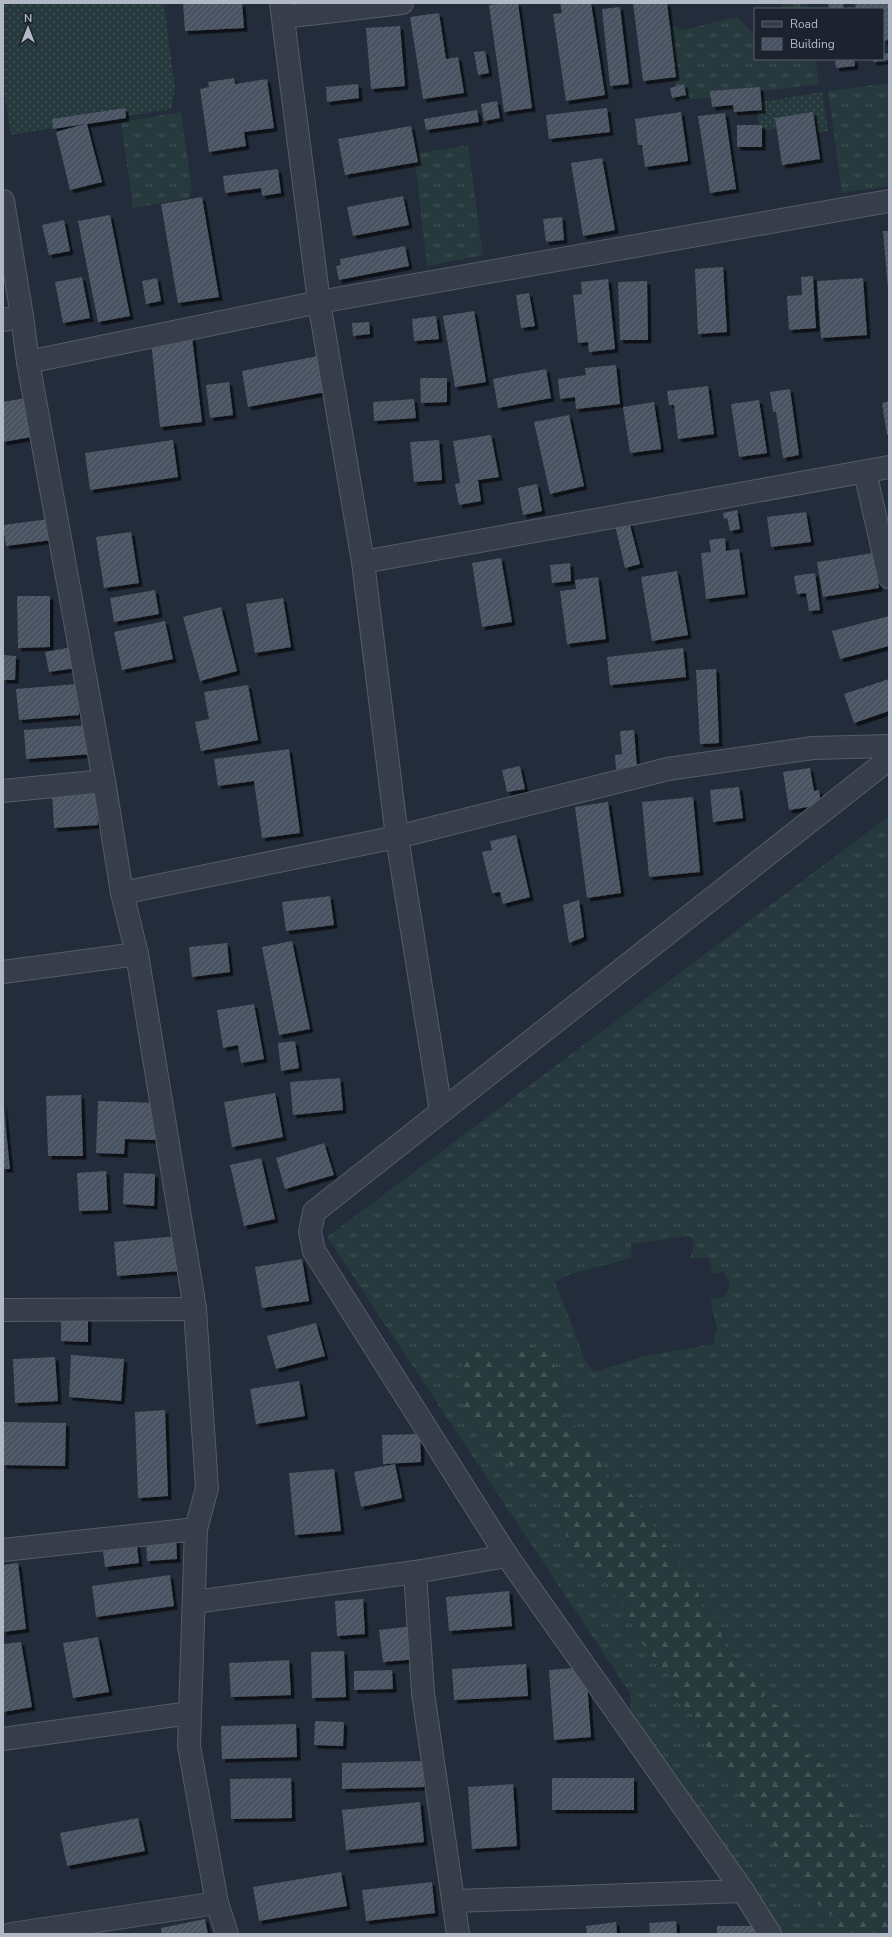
<svg xmlns="http://www.w3.org/2000/svg" width="892" height="1937" font-family="'Nunito Sans',sans-serif">
<style>
.grass{fill:url(#grass-tufts);fill-rule:evenodd}
.forest{fill:url(#forest-firs)}
.garden{fill:url(#garden-dots)}
.building{fill:url(#building-hatch);filter:url(#shadow)}
.lines{fill:none;stroke-linecap:round;stroke-linejoin:round}
.street-casing{stroke:#555c68;stroke-width:24}
.street{stroke:#373e4a;stroke-width:22}
</style>
<defs>
<pattern id="grass-tufts" width="24" height="20" patternUnits="userSpaceOnUse"><rect width="24" height="20" fill="#26393c"/><path d="M3 7l-1-3M5 7V3M7 7l1-3M15 17l-1-3M17 17v-4M19 17l1-3" fill="none" stroke="#435457"/></pattern>
<pattern id="forest-firs" width="22" height="20" patternUnits="userSpaceOnUse"><rect width="22" height="20" fill="#26393c"/><path d="M5 1l3.5 6h-7zM16 11l3.5 6h-7z" fill="#435457"/></pattern>
<pattern id="garden-dots" width="8" height="8" patternUnits="userSpaceOnUse"><rect width="8" height="8" fill="#26393c"/><path d="M2 2h.1M6 6h.1" fill="none" stroke="#435457" stroke-width="1.8" stroke-linecap="round"/></pattern>
<pattern id="building-hatch" width="6" height="6" patternUnits="userSpaceOnUse"><rect width="6" height="6" fill="#495262"/><path d="M-1 1l2-2M0 6l6-6M5 7l2-2" fill="none" stroke="#616977"/></pattern>
<filter id="shadow"><feDropShadow dx="3.5" dy="3.5" stdDeviation="0" flood-color="#0009"/></filter>
</defs>
<rect width="100%" height="100%" fill="#232c3a"/>
<!-- grass -->
<g class="grass">
<polygon points="782,3 808,3 809,9 782,9"/>
<polygon points="737,17 755,36 755,59 815,59 819,84 678,101 668,26 671,25 683,30"/>
<polygon points="889,83 889,186 842,193 828,91"/>
<polygon points="181,112 192,188 189,198 133,208 121,122"/>
<polygon points="468,145 483,255 427,266 414,154"/>
<path d="M889,816V1874L863,1826L851,1814L847,1796L834,1787L829,1773L818,1762L804,1752L799,1739L780,1706L764,1702C764,1696 766,1688 764,1683C760,1673 754,1670 745,1665C725,1655 720,1640 721,1619L703,1611L698,1592L675,1560L638,1501L630,1493L614,1486L592,1444L580,1433L573,1423L565,1420L562,1377L515,1372L499,1366L457,1378L455,1381L500,1457L514,1467L529,1472L541,1483L563,1508L568,1545L580,1561L608,1584L628,1612L635,1635L669,1675L671,1692L699,1721L707,1749L734,1785L750,1813L796,1875L813,1891L817,1903L834,1917L833,1934H781L632,1719L630,1693L327,1237ZM689,1236L695,1243L690,1258H709L713,1274L723,1272L730,1282L725,1297L710,1299L717,1329L713,1344L645,1356L594,1372L586,1362L555,1282L570,1274L632,1258L631,1244Z"/>
</g>
<!-- forest -->
<path class="forest" d="M529,1344L546,1352L562,1377L565,1420L573,1423L580,1433L592,1444L614,1486L630,1493L638,1501L675,1560L698,1592L703,1611H712L721,1619C720,1640 725,1655 745,1665C754,1670 760,1672 764,1683C766,1688 764,1696 764,1702L780,1706L789,1714L804,1752L818,1762L829,1773L834,1787L847,1796L851,1814L863,1826L889,1874V1934H833L834,1917L817,1903L813,1891L796,1875L750,1813L734,1785L707,1749L699,1721L671,1692L669,1675L635,1635L628,1612L608,1584L580,1561L568,1545L563,1508L541,1483L529,1472L514,1467L500,1457L491,1444L469,1420L455,1381L469,1351L492,1353L499,1366L515,1372L518,1349Z"/>
<!-- garden -->
<g class="garden">
<polygon points="3,3 164,3 175,89 171,109 11,135 3,86"/>
<polygon points="822,92 828,131 807,135 805,124 760,131 756,103"/>
</g>
<!-- building -->
<g class="building">
<polygon points="183,3 242,3 244,28 185,31"/>
<polygon points="505,3 518,3 532,108 504,112 489,5"/>
<polygon points="560,3 591,3 605,95 566,101 553,14 562,13"/>
<polygon points="633,3 667,3 676,77 643,81"/>
<polygon points="828,3 843,3 844,9 829,9"/>
<polygon points="855,3 889,3 889,40 883,41 883,9 856,9"/>
<polygon points="620,7 629,84 610,86 602,9"/>
<polygon points="439,13 446,59 458,57 464,93 423,99 410,17"/>
<polygon points="400,26 405,86 371,89 366,28"/>
<polygon points="485,51 489,73 478,75 474,52"/>
<polygon points="889,53 889,60 873,62 873,59 883,59 883,54"/>
<polygon points="835,59 854,59 855,66 836,68"/>
<polygon points="234,78 235,84 267,79 274,128 244,132 246,146 209,152 200,89 209,87 208,82"/>
<polygon points="358,84 359,98 327,102 326,87"/>
<polygon points="684,84 686,95 672,98 670,88"/>
<polygon points="760,87 762,110 734,112 733,105 712,107 710,91"/>
<polygon points="497,101 500,118 484,121 481,104"/>
<polygon points="125,108 126,118 87,124 102,182 70,190 56,132 85,124 53,129 52,119"/>
<polygon points="607,108 610,132 549,139 546,115"/>
<polygon points="477,110 479,122 426,130 424,119"/>
<polygon points="681,112 688,161 645,167 642,145 638,145 635,119"/>
<polygon points="813,112 820,159 782,165 775,118"/>
<polygon points="725,113 736,189 710,193 698,116"/>
<rect x="737" y="125" width="25" height="22"/>
<polygon points="411,126 418,162 345,175 338,139"/>
<polygon points="602,158 615,230 583,236 571,163"/>
<polygon points="278,169 281,193 262,196 261,188 225,193 223,176"/>
<polygon points="403,196 409,225 353,236 347,207"/>
<polygon points="202,197 219,297 178,303 161,204"/>
<polygon points="110,215 130,316 98,322 78,221"/>
<polygon points="562,217 564,240 546,242 543,219"/>
<polygon points="64,220 70,251 49,255 42,225"/>
<polygon points="883,231 889,231 889,289 888,289"/>
<polygon points="405,246 409,266 339,280 336,266 341,265 340,259"/>
<polygon points="723,267 727,332 698,334 695,269"/>
<polygon points="813,276 816,328 789,330 787,296 802,295 801,277"/>
<polygon points="82,277 90,318 63,323 55,282"/>
<polygon points="157,278 161,301 146,304 142,281"/>
<polygon points="863,278 867,335 821,338 817,281"/>
<polygon points="608,279 615,349 589,352 588,342 578,343 573,295 582,294 581,282"/>
<polygon points="647,281 648,340 620,340 618,282"/>
<polygon points="529,293 535,326 521,328 516,295"/>
<polygon points="474,311 486,382 455,387 443,316"/>
<polygon points="436,316 439,339 414,341 412,319"/>
<polygon points="369,322 370,334 353,336 352,323"/>
<polygon points="192,337 202,422 160,427 151,341"/>
<polygon points="318,356 326,392 248,407 242,371"/>
<polygon points="616,365 620,404 576,409 575,397 560,399 558,379 586,375 585,368"/>
<polygon points="546,369 551,398 498,408 493,379"/>
<polygon points="420,378 447,378 447,402 421,403"/>
<polygon points="229,382 233,415 210,418 206,385"/>
<polygon points="708,386 714,434 678,439 674,405 669,405 667,391"/>
<polygon points="790,389 799,455 783,458 776,412 773,412 770,392"/>
<polygon points="30,397 37,436 3,442 3,402"/>
<polygon points="414,399 416,418 374,421 373,402"/>
<polygon points="759,400 767,453 739,457 731,404"/>
<polygon points="889,401 889,434 887,435 882,403"/>
<polygon points="654,402 661,449 630,453 623,407"/>
<polygon points="569,415 584,486 550,494 534,422"/>
<polygon points="491,435 499,477 478,480 481,501 459,505 455,484 460,483 453,441"/>
<polygon points="173,440 178,477 90,490 85,453"/>
<polygon points="439,440 442,480 414,482 410,442"/>
<polygon points="537,484 542,511 523,515 518,488"/>
<polygon points="737,510 740,529 730,531 727,518 724,519 723,513"/>
<polygon points="806,512 811,542 771,547 767,517"/>
<polygon points="49,519 52,540 6,546 3,525"/>
<polygon points="629,521 640,564 625,568 615,525"/>
<polygon points="131,532 139,583 104,588 96,537"/>
<polygon points="725,538 726,551 739,549 745,594 706,599 701,553 711,552 709,540"/>
<polygon points="873,553 879,588 823,597 817,562"/>
<polygon points="501,558 512,622 482,627 472,563"/>
<polygon points="570,563 571,581 552,583 550,565"/>
<polygon points="677,571 688,635 652,641 641,577"/>
<polygon points="815,573 820,610 809,611 806,593 797,594 794,576"/>
<polygon points="598,577 606,639 567,644 560,591 576,589 575,580"/>
<polygon points="155,590 159,614 114,622 110,598"/>
<polygon points="17,596 50,596 50,647 18,648"/>
<polygon points="283,598 291,647 255,653 246,604"/>
<polygon points="221,607 237,671 200,681 183,617"/>
<polygon points="889,616 889,646 840,659 832,631"/>
<polygon points="165,621 173,659 122,670 114,632"/>
<polygon points="72,647 76,668 49,672 45,652"/>
<polygon points="683,648 686,677 610,685 607,657"/>
<polygon points="3,655 16,656 15,680 3,680"/>
<polygon points="716,669 719,743 700,744 696,670"/>
<polygon points="889,679 889,711 854,723 844,694"/>
<polygon points="77,684 79,715 19,720 16,689"/>
<polygon points="248,685 258,740 201,751 195,722 209,719 204,692"/>
<polygon points="91,725 93,754 26,759 24,730"/>
<polygon points="634,730 637,767 616,769 615,755 622,754 620,731"/>
<polygon points="289,749 300,833 262,838 254,781 218,786 214,759"/>
<polygon points="520,766 525,789 507,792 502,770"/>
<polygon points="810,768 814,791 819,790 821,805 789,810 783,772"/>
<polygon points="739,787 743,818 713,822 710,790"/>
<polygon points="96,789 98,825 54,828 52,792"/>
<polygon points="693,797 700,872 649,877 642,802"/>
<polygon points="608,802 621,893 587,898 575,807"/>
<polygon points="516,835 530,897 503,904 500,892 492,893 482,852 492,850 490,841"/>
<polygon points="330,896 334,925 286,931 282,902"/>
<polygon points="579,900 584,937 569,943 563,905"/>
<polygon points="292,941 310,1029 279,1035 262,947"/>
<polygon points="227,943 230,972 192,977 189,947"/>
<polygon points="254,1004 264,1059 241,1063 238,1045 223,1048 217,1010"/>
<polygon points="295,1041 299,1068 281,1071 278,1043"/>
<polygon points="340,1078 343,1110 293,1115 290,1082"/>
<polygon points="275,1093 283,1137 232,1147 224,1102"/>
<polygon points="81,1095 83,1156 48,1156 46,1096"/>
<polygon points="3,1100 10,1169 3,1169"/>
<polygon points="98,1101 156,1103 155,1140 125,1139 124,1154 96,1153"/>
<polygon points="324,1143 334,1175 285,1189 276,1158"/>
<polygon points="261,1158 275,1219 244,1226 230,1165"/>
<polygon points="106,1171 108,1210 79,1211 77,1173"/>
<polygon points="124,1173 155,1174 154,1206 123,1204"/>
<polygon points="177,1236 180,1271 117,1276 114,1242"/>
<polygon points="302,1259 309,1301 262,1308 255,1267"/>
<polygon points="61,1316 88,1316 88,1342 61,1341"/>
<polygon points="316,1323 325,1356 276,1369 267,1336"/>
<polygon points="71,1355 124,1359 121,1401 69,1397"/>
<polygon points="55,1357 58,1401 15,1403 13,1359"/>
<polygon points="299,1381 305,1416 256,1424 250,1389"/>
<polygon points="165,1410 168,1496 138,1498 135,1412"/>
<polygon points="3,1422 66,1423 65,1466 3,1465"/>
<polygon points="420,1434 421,1462 383,1464 382,1435"/>
<polygon points="395,1464 402,1498 361,1507 354,1472"/>
<polygon points="334,1469 341,1531 295,1535 289,1473"/>
<polygon points="176,1535 177,1559 147,1561 146,1537"/>
<polygon points="136,1539 139,1563 105,1567 102,1543"/>
<polygon points="18,1563 26,1629 3,1632 3,1565"/>
<polygon points="170,1575 174,1606 96,1617 92,1586"/>
<polygon points="509,1591 512,1626 449,1631 446,1597"/>
<polygon points="363,1599 365,1634 337,1636 335,1601"/>
<polygon points="414,1626 418,1659 383,1662 379,1630"/>
<polygon points="98,1637 109,1692 73,1698 63,1643"/>
<polygon points="21,1642 32,1707 3,1712 3,1644"/>
<polygon points="344,1651 346,1697 312,1698 311,1652"/>
<polygon points="289,1660 291,1695 231,1697 229,1663"/>
<polygon points="526,1664 528,1696 454,1700 452,1669"/>
<polygon points="586,1667 591,1737 554,1740 549,1670"/>
<polygon points="392,1670 393,1689 354,1690 354,1671"/>
<polygon points="315,1721 344,1722 343,1746 314,1745"/>
<polygon points="296,1724 297,1757 222,1759 221,1726"/>
<polygon points="423,1761 424,1787 342,1789 342,1763"/>
<polygon points="291,1778 292,1818 231,1819 230,1779"/>
<rect x="552" y="1778" width="82" height="32"/>
<polygon points="513,1784 517,1846 472,1849 468,1787"/>
<polygon points="420,1802 424,1842 346,1850 342,1810"/>
<polygon points="138,1818 145,1851 67,1866 60,1833"/>
<polygon points="341,1872 347,1906 259,1921 253,1887"/>
<polygon points="432,1882 435,1913 366,1921 362,1890"/>
<polygon points="205,1919 208,1934 162,1934 161,1928"/>
<polygon points="676,1921 677,1934 650,1934 649,1923"/>
<polygon points="616,1922 617,1934 587,1934 586,1926"/>
<rect x="717" y="1926" width="45" height="8"/>
</g>
<g class="lines">
<!-- street casing -->
<g class="street-casing">
<g id="street">
<polyline points="281,3 319,302 363,562 397,837 441,1111"/>
<polyline points="283,17 402,3"/>
<polyline points="3,201 22,316 28,362 104,781 122,893 137,954 195,1309 207,1488 196,1529 189,1746 217,1903 227,1934"/>
<polyline points="3,320 22,316"/>
<polyline points="28,362 319,302 889,201"/>
<polyline points="865,472 889,577"/>
<polyline points="363,562 889,467"/>
<polyline points="3,791 104,781"/>
<polyline points="122,893 397,837 668,769 813,748 889,746"/>
<polyline points="3,972 137,954"/>
<polyline points="3,1310 195,1309"/>
<polyline points="3,1550 196,1529"/>
<polyline points="415,1572 423,1693 458,1934"/>
<polyline points="194,1602 415,1572 507,1556"/>
<polyline points="3,1739 190,1713"/>
<polyline points="455,1901 743,1891"/>
<polyline points="11,1934 217,1903"/>
<polyline points="770,1934 743,1891 507,1556 314,1251 310,1232 314,1212 889,759"/>
</g>
</g>
<!-- street -->
<use href="#street" class="street"/>
</g>
<!-- border -->
<rect width="892" height="1937" fill="none" stroke="#b2b9c6" stroke-width="8"/>
<!-- legend -->
<rect x="754" y="8" width="130" height="52" fill="#1c232f" stroke="#585f6b"/>
<rect x="762" y="21" width="20" height="6" fill="#373e4a" stroke="#585f6b"/>
<text x="790" y="28" font-size="12" fill="#b2b9c6">Road</text>
<rect x="762" y="38" width="20" height="12" fill="url(#building-hatch)" stroke="#585f6b"/>
<text x="790" y="48" font-size="12" fill="#b2b9c6">Building</text>
<!-- north arrow -->
<g transform="translate(28 28)" stroke="#1c232f" stroke-width="3" paint-order="stroke">
<path d="M0-3L7 15L0 10L-7 15Z" fill="#b2b9c6"/>
<text y="-6" font-size="11" font-weight="bold" text-anchor="middle" fill="#b2b9c6">N</text>
</g>
</svg>
